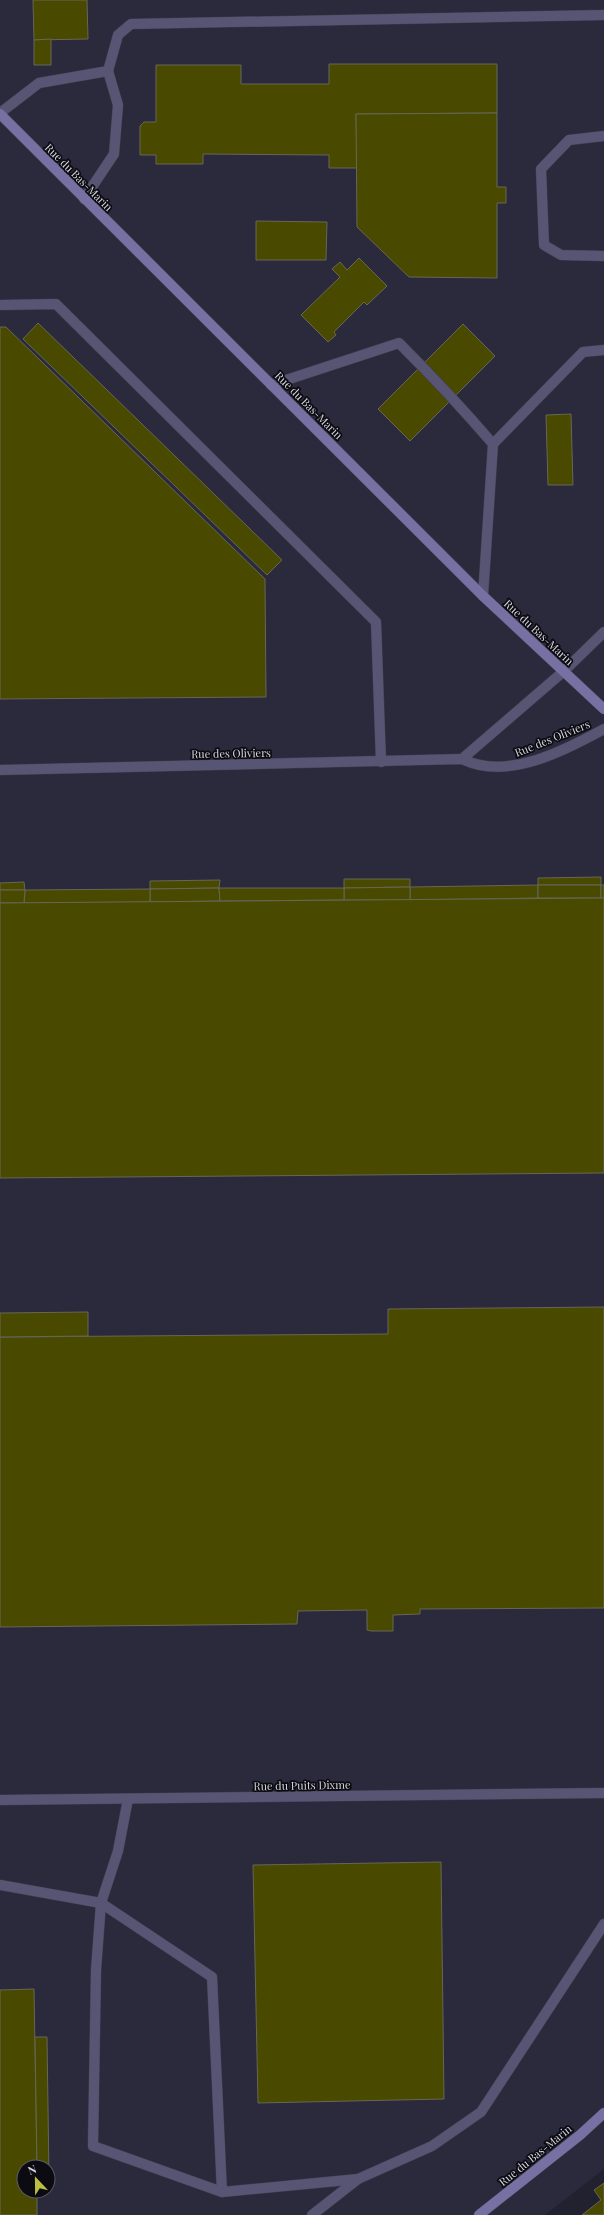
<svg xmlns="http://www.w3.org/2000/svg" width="604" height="2215" font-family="'Playfair Display',serif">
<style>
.built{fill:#2b293c;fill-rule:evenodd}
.building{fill:#494a00;stroke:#666756}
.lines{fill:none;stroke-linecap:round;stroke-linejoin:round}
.lane-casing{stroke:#3f3e4b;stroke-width:11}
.street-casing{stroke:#3f3e4b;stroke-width:11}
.secondary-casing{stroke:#3f3e4b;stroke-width:11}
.lane{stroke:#585574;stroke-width:10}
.street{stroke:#585574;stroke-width:10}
.secondary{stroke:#7671a2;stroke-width:10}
.labels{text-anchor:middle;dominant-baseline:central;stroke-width:3.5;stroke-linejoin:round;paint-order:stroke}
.street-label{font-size:11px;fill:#d8d7e1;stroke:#0c0b11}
</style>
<rect width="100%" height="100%" fill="#22212f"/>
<!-- built -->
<path class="built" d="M0,0H604V2169L545,2215H0ZM24,2167H48V2191H24Z"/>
<!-- building -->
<g class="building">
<polygon points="33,0 87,0 88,39 34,40"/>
<polygon points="51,39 51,65 34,65 34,40"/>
<polygon points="329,64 497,64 497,113 356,114 357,168 329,168 329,155 203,154 203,164 156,164 156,155 140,155 140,126 144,122 156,122 156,65 241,65 241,84 329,84"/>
<polygon points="497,113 497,187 506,187 506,203 497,203 497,278 409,277 357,227 356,114"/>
<polygon points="256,221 327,222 326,260 256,260"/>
<polygon points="359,258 387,286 367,305 364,302 334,332 336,335 328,342 301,315 340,277 332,269 340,262 347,270"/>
<polygon points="38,323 282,560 267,575 23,339"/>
<polygon points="463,324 495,356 410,441 378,409"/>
<polygon points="0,327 6,327 265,579 266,697 0,699"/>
<polygon points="571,414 573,485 548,485 546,415"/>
<polygon points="601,877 601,885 538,885 538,878"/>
<polygon points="344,879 410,879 410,887 344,888"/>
<polygon points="220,880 219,888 150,889 150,881"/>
<polygon points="24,882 25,890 0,890 0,883"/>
<polygon points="538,885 538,898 410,900 410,887"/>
<rect x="538" y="885" width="63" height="13"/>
<rect x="601" y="885" width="3" height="13"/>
<polygon points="410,887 410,900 344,900 344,888"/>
<polygon points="219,888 220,901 150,902 150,889"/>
<polygon points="219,888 344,888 344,900 220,901"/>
<polygon points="150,889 150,902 24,903 25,890"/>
<polygon points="0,890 25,890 24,903 0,903"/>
<polygon points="601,898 604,898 604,1173 0,1178 0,903"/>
<polygon points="604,1307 604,1608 420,1609 420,1614 393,1615 393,1631 371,1631 367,1630 367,1610 298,1611 297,1624 0,1627 0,1337 388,1334 388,1309"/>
<polygon points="88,1312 88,1336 0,1337 0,1313"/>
<polygon points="441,1862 444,2099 258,2103 253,1865"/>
<polygon points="34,1989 37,2167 24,2167 24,2191 37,2191 37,2215 0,2215 0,1990"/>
<polygon points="35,2037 47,2037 49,2178 48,2167 37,2167"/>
<polygon points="604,2183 604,2215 582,2215 601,2200 594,2190"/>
</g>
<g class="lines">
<!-- lane casing -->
<g class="lane-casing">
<g id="lane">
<polyline points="0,113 39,83 108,71"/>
<polyline points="604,136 569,140 541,169 544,245 561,255 604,256"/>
<polyline points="84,199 114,154 118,105 108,71 118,35 131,24 604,15"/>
<polyline points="0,305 56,304 376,622 381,762"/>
<path d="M271,385L399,343C432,376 463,409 493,444L483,596"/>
<polyline points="493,444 583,352 604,350"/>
<polyline points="128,1799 118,1851 101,1903 96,1970 93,2146 222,2192"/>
<polyline points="0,1885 101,1903 212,1977 222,2192 358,2179"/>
<polyline points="312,2215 358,2179 432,2146 481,2112 604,1924"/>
</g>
</g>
<!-- street casing -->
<g class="street-casing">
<g id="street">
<polyline points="462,759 564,671 604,632"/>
<path d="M0,770L462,759C507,781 564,751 604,729"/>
<polyline points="0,1800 604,1793"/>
</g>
</g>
<!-- secondary casing -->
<g class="secondary-casing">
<g id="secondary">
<polyline points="0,114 483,596 604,709"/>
<polyline points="479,2215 580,2135 604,2113"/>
</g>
</g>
<!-- lane -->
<use href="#lane" class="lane"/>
<!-- street -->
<use href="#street" class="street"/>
<!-- secondary -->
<use href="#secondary" class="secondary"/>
</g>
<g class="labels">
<!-- street labels -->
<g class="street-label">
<text transform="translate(79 177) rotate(45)">Rue du Bas-Marin</text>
<text transform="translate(309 405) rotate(45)">Rue du Bas-Marin</text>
<text transform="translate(539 632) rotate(43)">Rue du Bas-Marin</text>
<text transform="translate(552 738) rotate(-22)">Rue des Oliviers</text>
<text transform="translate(231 753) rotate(-1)">Rue des Oliviers</text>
<text transform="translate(302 1785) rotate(-1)">Rue du Puits Dixme</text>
<text transform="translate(535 2155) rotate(-39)">Rue du Bas-Marin</text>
</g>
</g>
<!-- north arrow -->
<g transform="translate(36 2179) rotate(338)"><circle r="19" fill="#0c0b11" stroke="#5e5d64"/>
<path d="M0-3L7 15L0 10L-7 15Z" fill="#bdbf43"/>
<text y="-6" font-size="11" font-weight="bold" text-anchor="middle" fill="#d8d7e1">N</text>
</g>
</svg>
